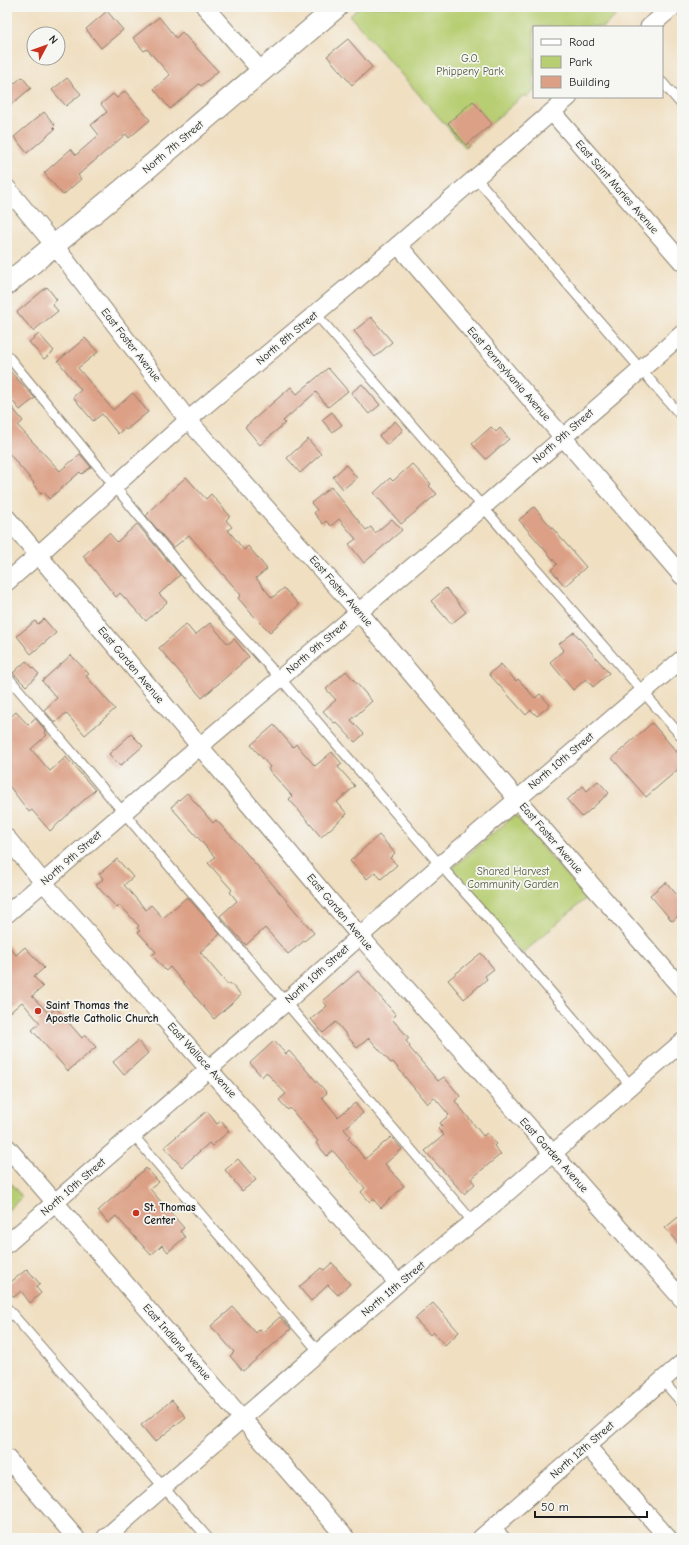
<svg xmlns="http://www.w3.org/2000/svg" width="689" height="1545" font-family="'Comic Neue',sans-serif">
<style>
.green{fill:#b7ce72;stroke:#6a7547}
.building{fill:#dca086}
.lines{fill:none;stroke-linecap:round;stroke-linejoin:round}
.service-casing{stroke:#867e6e;stroke-width:11}
.minor-casing{stroke:#867e6e;stroke-width:19}
.tertiary-casing{stroke:#867e6e;stroke-width:23}
.service{stroke:#fff;stroke-width:9}
.minor{stroke:#fff;stroke-width:17}
.tertiary{stroke:#fff;stroke-width:21}
.poi-dot{fill:#c8321e;stroke:#f6f6f2;stroke-width:1.5}
.labels{text-anchor:middle;dominant-baseline:central;stroke-width:3.5;stroke-linejoin:round;paint-order:stroke}
.park-label{font-size:11px;fill:#525a3a;stroke:#f6f6f2}
.street-label{font-size:11px;fill:#1c1c1c;stroke:#f6f6f2}
.poi-label{font-size:11px;font-weight:bold;fill:#1c1c1c;stroke:#f6f6f2;text-anchor:start}
</style>
<rect width="100%" height="100%" fill="#f6f6f2"/>
<filter id="ink" filterUnits="userSpaceOnUse"><feTurbulence type="fractalNoise" baseFrequency=".025" numOctaves="2"/><feDisplacementMap in="SourceGraphic" scale="8" xChannelSelector="R" yChannelSelector="G"/><feConvolveMatrix kernelMatrix="1 2 1 2 8 2 1 2 1" color-interpolation-filters="sRGB"/></filter>
<filter id="wash" filterUnits="userSpaceOnUse"><feTurbulence type="fractalNoise" baseFrequency=".012" numOctaves="4" result="noise"/><feDisplacementMap in="SourceGraphic" scale="16" xChannelSelector="R" yChannelSelector="G"/><feGaussianBlur stdDeviation="0.9" result="paint"/><feColorMatrix in="noise" values="0 0 0 0 0 0 0 0 0 0 0 0 0 0 0 0 0 1.4 0 .05"/><feComposite in="paint" operator="in"/></filter>
<g filter="url(#wash)">
<rect width="100%" height="100%" fill="#f0dfc1"/>
<!-- green -->
<g class="green">
<polygon points="360,7 626,7 603,27 534,27 534,91 527,97 524,95 465,147 350,16"/>
<polygon points="515,815 586,898 522,954 450,870"/>
<polygon points="7,1179 22,1197 7,1211"/>
</g>
<g id="blocks">
<!-- building -->
<g class="building">
<polygon points="107,11 123,30 101,48 86,29"/>
<polygon points="159,17 176,38 182,32 218,71 201,86 199,84 170,109 154,89 170,75 147,49 144,51 133,38"/>
<polygon points="348,39 372,67 352,85 327,56"/>
<polygon points="22,77 31,88 7,108 7,90"/>
<polygon points="67,78 81,94 66,106 52,90"/>
<polygon points="125,91 150,120 129,138 126,134 78,175 81,179 63,195 44,173 71,149 76,155 99,135 91,125 107,112 101,104 113,94 117,98"/>
<polygon points="473,101 492,124 466,145 448,123"/>
<polygon points="44,112 55,125 53,127 55,129 27,153 14,137"/>
<polygon points="47,287 57,300 52,304 58,311 33,331 17,312"/>
<polygon points="371,317 392,342 375,357 354,331"/>
<polygon points="39,334 54,351 44,359 29,342"/>
<polygon points="85,338 98,352 78,368 113,410 133,393 148,412 126,430 124,428 118,434 102,414 93,421 73,397 81,390 58,361"/>
<polygon points="7,368 35,398 20,410 7,394"/>
<polygon points="328,368 348,391 328,407 316,392 283,421 285,423 260,445 245,427 291,387 297,394"/>
<polygon points="362,384 380,405 369,414 351,393"/>
<polygon points="7,401 23,421 18,426 60,471 80,454 91,467 82,474 80,472 49,499 44,492 41,494 33,484 34,483 7,451"/>
<polygon points="332,412 342,425 332,432 322,420"/>
<polygon points="395,421 403,430 387,445 379,436"/>
<polygon points="491,427 496,432 500,428 509,439 486,459 472,444"/>
<polygon points="308,439 321,454 300,473 287,458"/>
<polygon points="412,464 431,484 429,486 437,494 401,524 374,493 390,478 393,481"/>
<polygon points="346,465 357,478 343,489 333,477"/>
<polygon points="186,477 206,499 211,494 230,516 226,520 232,527 228,530 244,550 248,546 267,569 256,578 272,598 284,588 299,605 270,632 250,612 238,598 241,595 189,535 173,548 146,516 149,513 148,512"/>
<polygon points="331,487 366,530 371,527 375,533 392,519 402,530 364,563 349,544 356,539 339,519 331,526 326,521 323,524 314,513 317,510 311,503"/>
<polygon points="534,507 586,567 565,586 551,570 557,564 519,520"/>
<polygon points="137,524 180,575 159,594 167,602 146,621 120,593 116,597 83,556 109,533 117,542"/>
<polygon points="446,588 466,612 451,624 431,601"/>
<polygon points="44,619 56,633 31,654 17,636 35,621 38,624"/>
<polygon points="210,623 228,644 234,639 249,657 202,698 159,648 186,624 195,635"/>
<polygon points="574,632 609,673 593,687 586,679 573,690 550,662 564,650 559,644"/>
<polygon points="71,655 89,674 86,676 115,709 85,735 66,713 55,723 44,710 57,698 42,681"/>
<polygon points="26,661 39,674 26,686 13,673"/>
<polygon points="501,664 516,681 518,679 535,698 540,694 550,705 537,716 531,710 526,715 489,674"/>
<polygon points="346,671 372,701 351,720 364,734 355,742 336,722 334,723 323,711 336,700 326,689"/>
<polygon points="16,712 28,725 35,718 46,731 45,733 47,735 31,749 50,771 66,757 95,790 50,831 32,810 29,812 7,783 7,720"/>
<polygon points="652,723 682,758 682,766 646,797 612,758"/>
<polygon points="274,725 293,747 296,744 315,766 332,752 342,764 338,767 355,786 337,802 347,814 321,837 289,799 292,796 268,769 270,767 251,745"/>
<polygon points="131,734 143,746 120,766 109,754"/>
<polygon points="598,781 609,793 582,817 567,800 583,786 587,791"/>
<polygon points="187,793 213,823 216,820 235,840 314,933 288,954 265,928 246,945 220,916 237,901 230,892 232,890 208,863 215,857 171,807"/>
<polygon points="379,835 395,853 390,858 397,865 381,879 375,872 367,879 350,861"/>
<polygon points="117,859 133,877 124,885 146,910 151,905 163,918 187,897 220,934 200,952 228,985 230,983 241,995 214,1019 170,967 166,971 152,955 156,952 138,932 140,931 137,928 139,926 120,905 117,908 96,885 103,879 99,874"/>
<polygon points="666,882 682,901 682,913 672,921 650,895"/>
<polygon points="7,944 16,955 25,947 44,968 34,977 43,987 32,996 49,1014 56,1008 82,1038 85,1035 96,1047 68,1071 32,1030 40,1023 22,1002 7,1015"/>
<polygon points="481,953 494,969 485,976 487,979 464,999 448,980"/>
<polygon points="358,971 396,1015 392,1019 409,1038 406,1041 410,1046 409,1047 438,1081 444,1077 460,1096 455,1101 468,1117 483,1136 487,1133 496,1144 494,1146 501,1154 471,1179 475,1184 464,1194 425,1151 444,1135 438,1129 442,1125 440,1123 449,1115 434,1097 427,1104 393,1062 391,1063 369,1038 357,1048 336,1022 323,1033 311,1019 327,1006 323,1001"/>
<polygon points="138,1041 148,1053 124,1075 113,1062"/>
<polygon points="274,1041 286,1054 289,1051 327,1093 322,1097 338,1117 355,1103 363,1113 344,1129 350,1136 348,1138 365,1159 391,1137 402,1149 385,1164 404,1186 381,1208 373,1199 370,1202 361,1192 365,1188 333,1151 327,1156 316,1143 318,1141 290,1108 288,1110 279,1100 286,1094 266,1072 262,1077 250,1063"/>
<polygon points="207,1111 217,1124 221,1121 229,1131 212,1146 209,1143 182,1167 164,1147"/>
<polygon points="238,1159 256,1180 242,1191 225,1170"/>
<polygon points="146,1168 159,1182 150,1189 184,1228 180,1231 185,1237 168,1252 162,1245 151,1255 116,1216 108,1223 98,1211"/>
<polygon points="682,1214 682,1248 665,1228"/>
<polygon points="332,1263 350,1284 338,1295 328,1285 311,1301 299,1287 321,1268 324,1270"/>
<polygon points="27,1269 40,1284 36,1287 41,1293 30,1303 21,1291 14,1297 7,1289 7,1285"/>
<polygon points="433,1303 459,1332 445,1345 433,1332 430,1335 415,1319"/>
<polygon points="233,1307 256,1333 260,1329 263,1332 280,1317 291,1329 243,1371 230,1356 234,1352 211,1326"/>
<polygon points="172,1400 186,1417 155,1442 141,1425"/>
</g>
</g>
</g>
<g filter="url(#ink)">
<use href="#blocks" fill-opacity="0" stroke="#867e6e" stroke-width="1"/>
<g class="lines">
<!-- service casing -->
<g class="service-casing">
<g id="service">
<polyline points="662,82 682,105"/>
<polyline points="476,178 682,417"/>
<polyline points="316,314 682,737"/>
<polyline points="7,355 198,588 280,678 440,865 494,925 631,1086"/>
<polyline points="7,676 473,1222"/>
<polyline points="133,1135 319,1352"/>
<polyline points="7,1308 208,1538"/>
<polyline points="662,1380 682,1403"/>
<polyline points="495,1526 506,1538"/>
</g>
</g>
<!-- minor casing -->
<g class="minor-casing">
<g id="minor">
<polyline points="205,7 262,72"/>
<polyline points="649,27 673,7"/>
<polyline points="552,112 682,262"/>
<polyline points="7,188 55,246 188,420 359,612 517,799 682,989"/>
<polyline points="398,245 682,576"/>
<polyline points="7,518 359,935 682,1299"/>
<polyline points="7,582 38,555 188,420 398,245 569,97"/>
<polyline points="7,838 43,882 398,1283"/>
<polyline points="7,914 200,746 483,507 682,334"/>
<polyline points="7,1147 346,1538"/>
<polyline points="7,1244 286,1002 440,865 682,659"/>
<polyline points="587,1446 668,1538"/>
<polyline points="7,1458 76,1538"/>
<polyline points="105,1538 398,1283 473,1222 682,1042"/>
<polyline points="481,1538 682,1363"/>
</g>
</g>
<!-- tertiary casing -->
<g class="tertiary-casing">
<polyline id="tertiary" points="7,284 122,190 337,7"/>
</g>
<!-- service -->
<use href="#service" class="service"/>
<!-- minor -->
<use href="#minor" class="minor"/>
<!-- tertiary -->
<use href="#tertiary" class="tertiary"/>
</g>
</g>
<!-- markers -->
<g class="poi-dot">
<circle cx="38" cy="1011" r="4"/>
<circle cx="136" cy="1213" r="4"/>
</g>
<g class="labels">
<!-- park labels -->
<g class="park-label">
<text x="470" y="58">G.O.<tspan x="470" dy="13">Phippeny Park</tspan></text>
<text x="513" y="871">Shared Harvest<tspan x="513" dy="13">Community Garden</tspan></text>
</g>
<!-- street labels -->
<g class="street-label">
<text transform="translate(173 147) rotate(-40)">North 7th Street</text>
<text transform="translate(617 187) rotate(49)">East Saint Maries Avenue</text>
<text transform="translate(287 338) rotate(-40)">North 8th Street</text>
<text transform="translate(131 345) rotate(52)">East Foster Avenue</text>
<text transform="translate(509 374) rotate(49)">East Pennsylvania Avenue</text>
<text transform="translate(563 436) rotate(-41)">North 9th Street</text>
<text transform="translate(341 591) rotate(49)">East Foster Avenue</text>
<text transform="translate(317 647) rotate(-40)">North 9th Street</text>
<text transform="translate(131 665) rotate(50)">East Garden Avenue</text>
<text transform="translate(561 761) rotate(-40)">North 10th Street</text>
<text transform="translate(551 838) rotate(49)">East Foster Avenue</text>
<text transform="translate(71 858) rotate(-41)">North 9th Street</text>
<text transform="translate(340 912) rotate(50)">East Garden Avenue</text>
<text transform="translate(317 974) rotate(-42)">North 10th Street</text>
<text transform="translate(202 1060) rotate(48)">East Wallace Avenue</text>
<text transform="translate(554 1155) rotate(48)">East Garden Avenue</text>
<text transform="translate(73 1187) rotate(-41)">North 10th Street</text>
<text transform="translate(393 1289) rotate(-40)">North 11th Street</text>
<text transform="translate(177 1342) rotate(49)">East Indiana Avenue</text>
<text transform="translate(582 1450) rotate(-41)">North 12th Street</text>
</g>
<!-- poi labels -->
<g class="poi-label">
<text x="46" y="1005">Saint Thomas the<tspan x="46" dy="13">Apostle Catholic Church</tspan></text>
<text x="144" y="1207">St. Thomas<tspan x="144" dy="13">Center</tspan></text>
</g>
</g>
<!-- margin -->
<rect width="689" height="1545" fill="none" stroke="#f6f6f2" stroke-width="24"/>
<!-- legend -->
<rect x="533" y="26" width="130" height="72" fill="#f6f6f2" stroke="#9f9f9c"/>
<rect x="541" y="39" width="20" height="6" fill="#ffffff" stroke="#9f9f9c"/>
<text x="569" y="46" font-size="12" fill="#1c1c1c">Road</text>
<rect x="541" y="56" width="20" height="12" fill="#b7ce72" stroke="#9f9f9c"/>
<text x="569" y="66" font-size="12" fill="#1c1c1c">Park</text>
<rect x="541" y="76" width="20" height="12" fill="#dca086" stroke="#9f9f9c"/>
<text x="569" y="86" font-size="12" fill="#1c1c1c">Building</text>
<!-- north arrow -->
<g transform="translate(46 46) rotate(49)"><circle r="19" fill="#f6f6f2" stroke="#9f9f9c"/>
<path d="M0-3L7 15L0 10L-7 15Z" fill="#c8321e"/>
<text y="-6" font-size="11" font-weight="bold" text-anchor="middle" fill="#1c1c1c">N</text>
</g>
<!-- scale -->
<path d="M535 1511v6h112v-6" fill="none" stroke="#1c1c1c" stroke-width="2"/>
<text x="541" y="1511" font-size="12" fill="#1c1c1c" stroke="#f6f6f2" stroke-width="3" paint-order="stroke">50 m</text>
</svg>
